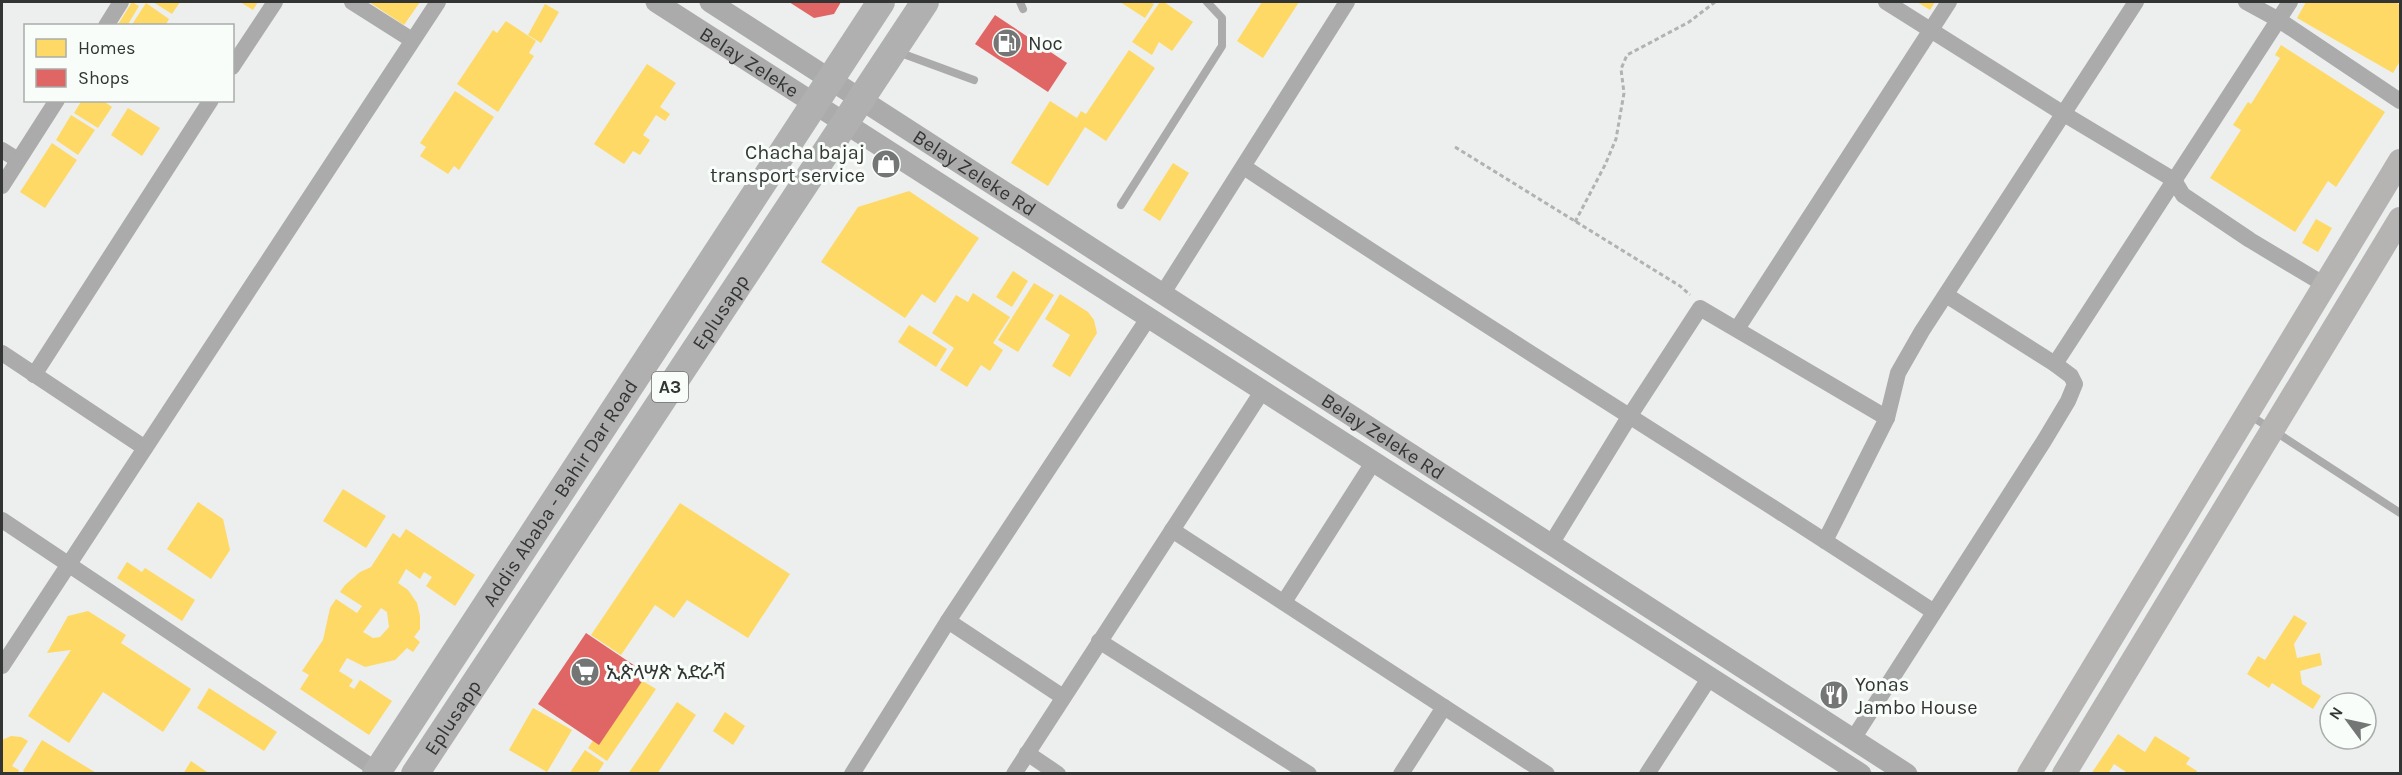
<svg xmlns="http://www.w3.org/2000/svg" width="2402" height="775" font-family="Karla,'Noto Sans Ethiopic',sans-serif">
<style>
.homes{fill:#ffd966;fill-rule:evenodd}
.shops{fill:#e06666}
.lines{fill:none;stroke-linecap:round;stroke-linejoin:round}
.path{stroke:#b1b2b1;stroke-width:3;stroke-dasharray:4.5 3;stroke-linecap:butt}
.service{stroke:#ababab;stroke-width:8}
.minor{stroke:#ababab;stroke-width:16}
.tertiary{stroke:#ababab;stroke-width:21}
.secondary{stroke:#b5b4b3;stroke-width:24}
.trunk{stroke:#b0b0b0;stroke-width:28}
.labels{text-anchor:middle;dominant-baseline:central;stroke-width:6;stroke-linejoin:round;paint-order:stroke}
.shield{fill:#f8fdf9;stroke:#6e716f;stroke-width:1.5}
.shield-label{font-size:18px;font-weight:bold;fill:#333534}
.poi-label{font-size:20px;fill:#333534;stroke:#f8fdf9;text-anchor:start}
.street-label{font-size:20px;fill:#333534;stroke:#f8fdf9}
</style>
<rect width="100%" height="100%" fill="#ecefed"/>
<!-- homes -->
<g class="homes">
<polygon points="132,2 139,6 127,26 117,26"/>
<polygon points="153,2 180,2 172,14"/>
<polygon points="240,2 258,2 253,10"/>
<polygon points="369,2 420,2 404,25"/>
<polygon points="1120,2 1150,2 1154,4 1145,18"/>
<polygon points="1160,2 1164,2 1193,22 1172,51 1159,42 1152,55 1132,42"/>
<polygon points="1262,2 1299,2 1263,58 1237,41"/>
<polygon points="1917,2 1935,2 1930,10"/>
<polygon points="2306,2 2395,2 2400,5 2400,61 2393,73 2297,18"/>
<polygon points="146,3 169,19 165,26 131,26"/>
<polygon points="545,4 559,12 541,43 528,35"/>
<polygon points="506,21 536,41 529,53 534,56 498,112 457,84 493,30 497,33"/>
<polygon points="2281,45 2385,112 2336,187 2328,181 2295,232 2210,178 2241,130 2233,125 2248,102 2251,104 2280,58 2275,55"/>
<polygon points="1129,50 1155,68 1106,141 1085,127 1048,186 1011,163 1050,101 1077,118 1081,111 1086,114"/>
<polygon points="647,64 676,83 660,107 670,114 665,121 656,115 643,135 650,140 640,155 633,151 624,164 594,144"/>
<polygon points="455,91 494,117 459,170 454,166 448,174 420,156 426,147 420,143"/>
<polygon points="82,100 102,100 112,107 98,128 74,113"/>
<polygon points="128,108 160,128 142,156 111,135"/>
<polygon points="71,115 95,130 78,155 56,140"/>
<polygon points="52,143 77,160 45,208 20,192"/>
<polygon points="1173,163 1189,173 1160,221 1143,210"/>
<polygon points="909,191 979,238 935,303 922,294 905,318 821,262 858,207"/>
<polygon points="2316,219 2332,228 2318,252 2302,243"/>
<polygon points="1013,271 1028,281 1012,307 996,297"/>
<polygon points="1034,283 1054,295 1018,352 998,340"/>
<polygon points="973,293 1010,317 993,343 1003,350 990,371 981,365 967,387 940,370 954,348 932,333 956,295 968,302"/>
<polygon points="1060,294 1088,312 1094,320 1097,333 1070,377 1052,366 1070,335 1045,319"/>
<polygon points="909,325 947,349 936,367 898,342"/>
<polygon points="343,489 386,516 366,548 323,521"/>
<polygon points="198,502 223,519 230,550 211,579 167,549"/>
<polygon points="680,503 790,574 748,638 687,600 674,618 655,605 621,655 591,635"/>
<path d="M406,529L475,575L455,606L426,586L432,577L424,572L420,579L406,569L398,583L408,590L417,603L420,616V629L414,637L420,642L413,652L407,648L395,660L365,667L347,658L339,671L353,680L349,686L354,689L360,680L392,701L369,735L300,689L309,675L302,671L323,640L330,608L336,599L357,613L362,606L340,592L345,585L360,572L371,567L393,533L400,538ZM381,608L387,612L389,627L380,637L373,638L363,632Z"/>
<polygon points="127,562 142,572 145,568 195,600 182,621 117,578"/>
<polygon points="88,611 126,635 121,643 191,689 163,732 103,692 69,743 28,716 71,650 47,653 68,616"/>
<polygon points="2294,615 2307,623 2294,644 2297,658 2320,653 2322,665 2300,671 2302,684 2321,696 2313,709 2272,683 2269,688 2247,674 2258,656 2265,660"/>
<polygon points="636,677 656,689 607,761 588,748"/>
<polygon points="209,688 277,732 264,751 197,708"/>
<polygon points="677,702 696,715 657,774 628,774"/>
<polygon points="533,708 572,730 547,772 509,750"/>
<polygon points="725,712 745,726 733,745 713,731"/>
<polygon points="2118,734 2145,752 2155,736 2190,758 2186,764 2197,771 2196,774 2129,774 2114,764 2108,774 2091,774"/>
<polygon points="11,736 21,737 28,741 12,766 19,770 18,774 2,774 2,740"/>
<polygon points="42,740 98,774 27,774 23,771"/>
<polygon points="585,750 604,763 597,774 569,774"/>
<polygon points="191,761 210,774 183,774"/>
</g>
<!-- shops -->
<g class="shops">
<polygon points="789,2 841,2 834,14 814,18"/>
<polygon points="995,15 1067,63 1048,92 975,44"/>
<polygon points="586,633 647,674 599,745 538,704"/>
</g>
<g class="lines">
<!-- path -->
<g class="path">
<polyline points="1455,147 1680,286 1690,295"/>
<polyline points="1575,222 1605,165 1616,139 1624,93 1621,69 1627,55 1689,22 1715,2"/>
</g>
<!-- service -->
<g class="service">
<polyline points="1020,2 1023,9"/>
<polyline points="898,52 974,80"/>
<polyline points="1121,205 1222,46 1222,18 1207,2"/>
<polyline points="2248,414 2400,513"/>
</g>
<!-- minor -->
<g class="minor">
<polyline points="352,2 412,40"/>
<polyline points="1886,2 2064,114 2174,180 2183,195 2250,240 2325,285"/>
<polyline points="2246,2 2279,20 2400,101"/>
<polyline points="106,26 121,2"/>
<polyline points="232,67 275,2"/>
<polyline points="2,150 18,160"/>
<path d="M1244,167C1471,319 1705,461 1934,612"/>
<polyline points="2,186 57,100"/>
<polyline points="1163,293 1347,2"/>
<polyline points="1737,329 1949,2"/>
<polyline points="2,353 145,448"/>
<polyline points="2055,364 2290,2"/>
<polyline points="34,375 211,100"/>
<polyline points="2,520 378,771 384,772"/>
<polyline points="1172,530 1547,774"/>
<polyline points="1825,541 1887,418 1898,373 1922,331 2136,2"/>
<polyline points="1551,544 1629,417 1700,308 1887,418"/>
<polyline points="1284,602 1374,461"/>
<polyline points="948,621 1063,697"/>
<polyline points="1099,641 1309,774"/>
<polyline points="2,666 438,2"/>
<polyline points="1853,739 2044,441 2068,401 2075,384 2071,376 2055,364 1946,295"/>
<polyline points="1027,753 1058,774"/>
<polyline points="852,774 948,621 1149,317"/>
<polyline points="1014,774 1263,390"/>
<polyline points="1401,774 1444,707"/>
<polyline points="1647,774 1710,677"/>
</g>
<!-- tertiary -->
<g class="tertiary">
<path id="s1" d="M656,2L1861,774"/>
<path id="s2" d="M710,2L1907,774"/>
</g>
<!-- secondary -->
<g class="secondary">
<polyline points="2029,774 2400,161"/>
<polyline points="2064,774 2400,219"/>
</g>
<!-- trunk -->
<g class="trunk">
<path id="s3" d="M376,774L881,2"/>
<path id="s4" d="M415,774L925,2"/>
</g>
</g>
<!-- icons -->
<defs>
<g id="fuel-disc" transform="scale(1.5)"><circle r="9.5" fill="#747675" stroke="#f8fdf9"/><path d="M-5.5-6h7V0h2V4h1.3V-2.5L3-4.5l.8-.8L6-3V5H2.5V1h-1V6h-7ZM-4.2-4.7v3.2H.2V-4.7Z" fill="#fff"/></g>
<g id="shop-disc" transform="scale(1.5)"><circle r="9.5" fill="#747675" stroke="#f8fdf9"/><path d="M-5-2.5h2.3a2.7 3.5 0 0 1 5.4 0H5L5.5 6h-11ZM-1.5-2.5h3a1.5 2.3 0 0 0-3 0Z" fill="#fff"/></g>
<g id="supermarket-disc" transform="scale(1.5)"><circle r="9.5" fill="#747675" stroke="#f8fdf9"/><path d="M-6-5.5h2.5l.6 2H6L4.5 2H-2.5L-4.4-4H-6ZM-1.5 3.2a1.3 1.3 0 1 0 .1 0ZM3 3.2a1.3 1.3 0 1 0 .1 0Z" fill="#fff"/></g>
<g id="restaurant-disc" transform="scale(1.5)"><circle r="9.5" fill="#747675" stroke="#f8fdf9"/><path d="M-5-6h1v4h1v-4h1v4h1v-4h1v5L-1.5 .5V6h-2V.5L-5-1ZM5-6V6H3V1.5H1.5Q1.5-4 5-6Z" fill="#fff"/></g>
</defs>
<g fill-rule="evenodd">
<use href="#fuel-disc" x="1007" y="43"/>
<use href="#shop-disc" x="886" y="164"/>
<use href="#supermarket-disc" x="585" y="672"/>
<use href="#restaurant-disc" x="1834" y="695"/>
</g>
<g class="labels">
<!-- shield labels -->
<rect class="shield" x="652" y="372" width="36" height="30" rx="4.5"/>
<g class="shield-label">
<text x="670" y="387">A3</text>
</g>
<!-- poi labels -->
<g class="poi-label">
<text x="1028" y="43">Noc</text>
<text x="865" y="152" text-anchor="end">Chacha bajaj<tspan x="865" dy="23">transport service</tspan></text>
<text x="606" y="672">ኢጵላሣጵ አድራሻ</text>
<text x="1855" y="684">Yonas<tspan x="1855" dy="23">Jambo House</tspan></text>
</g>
<!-- street labels -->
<g class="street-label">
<text stroke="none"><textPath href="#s1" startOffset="111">Belay Zeleke</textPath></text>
<text stroke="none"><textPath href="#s2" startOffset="315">Belay Zeleke Rd</textPath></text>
<text stroke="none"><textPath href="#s4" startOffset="554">Eplusapp</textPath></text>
<text stroke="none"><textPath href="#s2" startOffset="801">Belay Zeleke Rd</textPath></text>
<text stroke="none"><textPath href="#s3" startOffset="336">Addis Ababa - Bahir Dar Road</textPath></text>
<text stroke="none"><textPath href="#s4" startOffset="68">Eplusapp</textPath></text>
</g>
</g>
<!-- border -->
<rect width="2402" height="775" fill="none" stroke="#333534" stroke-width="6"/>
<!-- legend -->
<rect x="24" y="24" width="210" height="78" fill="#f8fdf9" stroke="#a9adaa" stroke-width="1.5"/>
<rect x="36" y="39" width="30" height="18" fill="#ffd966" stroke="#a9adaa" stroke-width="1.5"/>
<text x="78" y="54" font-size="18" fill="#333534">Homes</text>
<rect x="36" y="69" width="30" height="18" fill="#e06666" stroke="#a9adaa" stroke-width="1.5"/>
<text x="78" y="84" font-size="18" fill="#333534">Shops</text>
<!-- north arrow -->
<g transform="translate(2348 721) rotate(303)"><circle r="28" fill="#f8fdf9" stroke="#a9adaa" stroke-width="1.5"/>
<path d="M0-4.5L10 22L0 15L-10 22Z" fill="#747675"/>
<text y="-9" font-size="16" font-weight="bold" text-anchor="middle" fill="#333534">N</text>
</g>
</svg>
